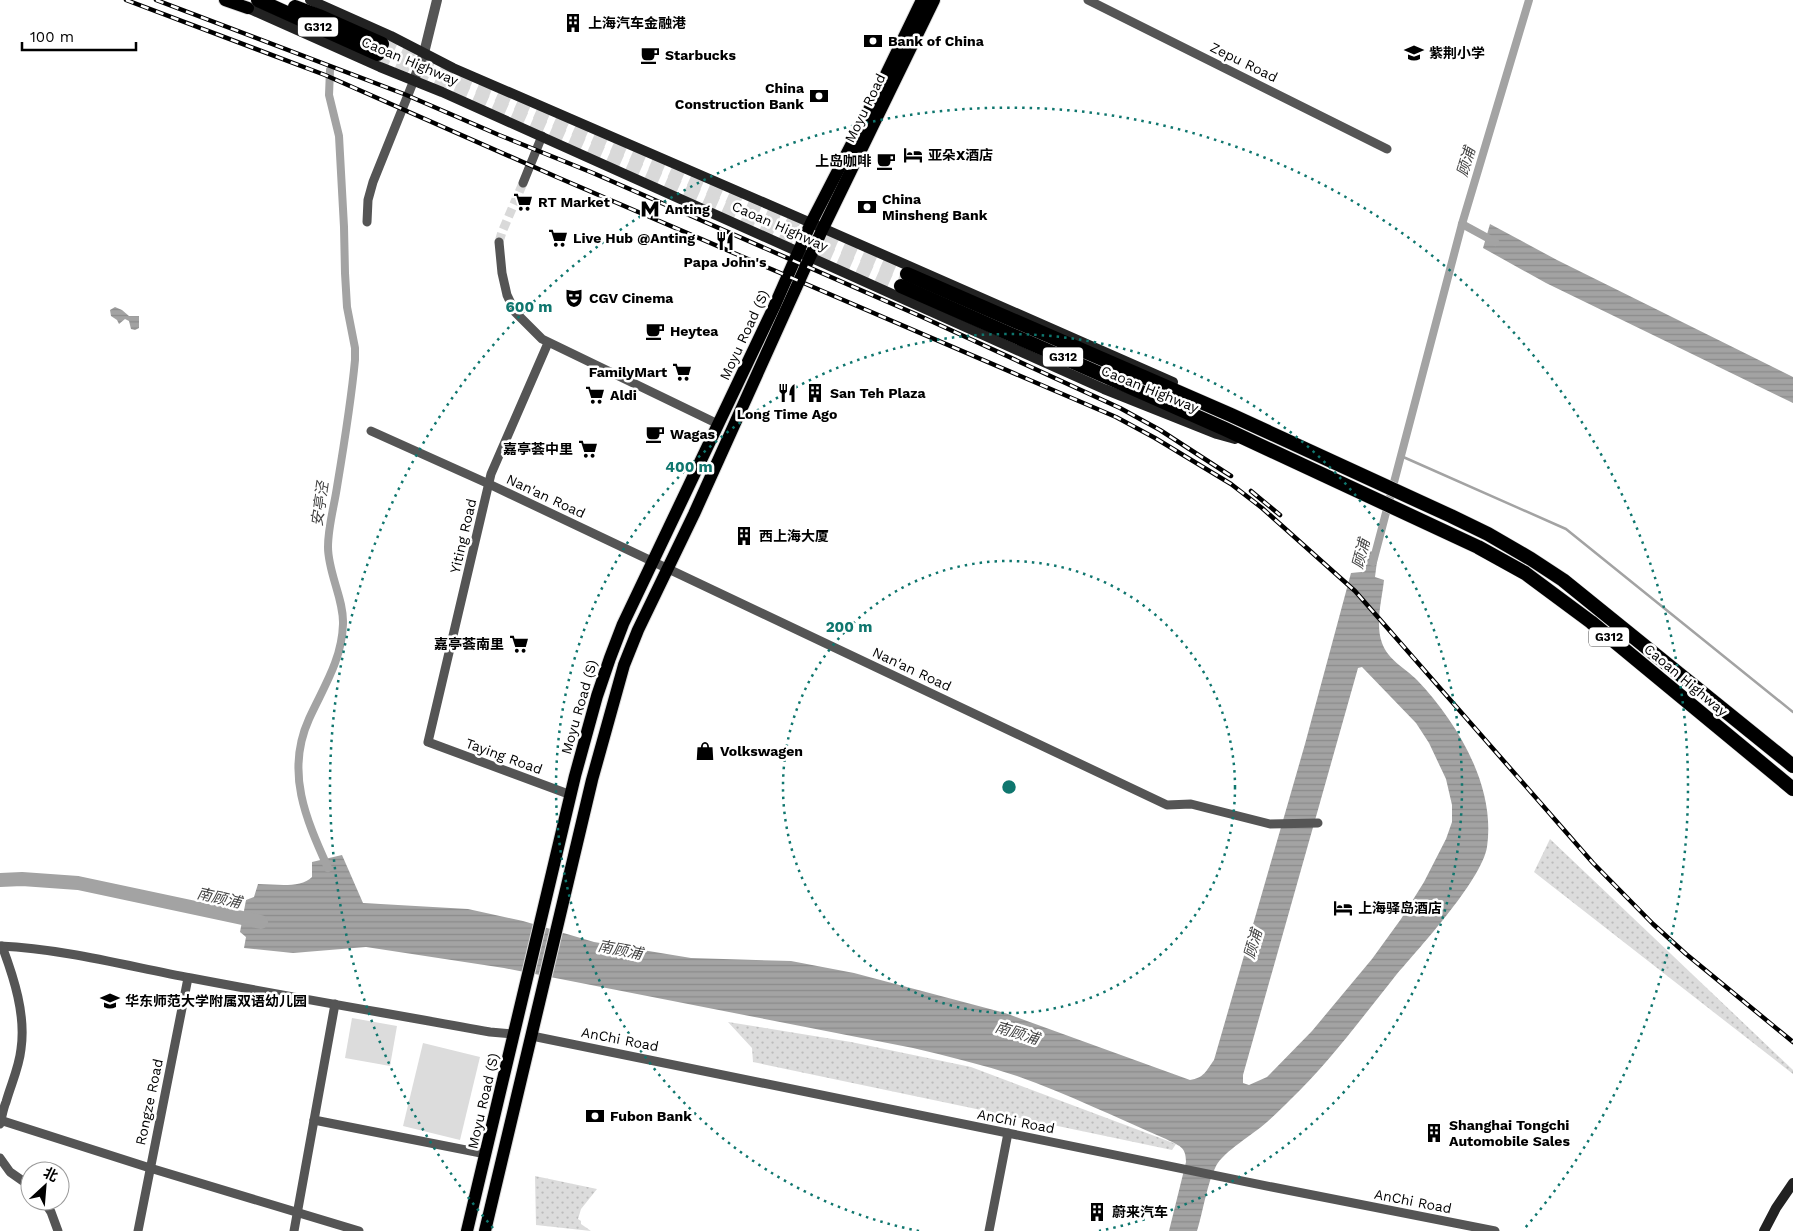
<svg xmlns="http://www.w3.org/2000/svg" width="1793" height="1231" font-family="'Work Sans','Noto Sans SC',sans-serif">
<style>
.grass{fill:url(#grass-dots)}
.garden{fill:#dcdcdc}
.water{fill:url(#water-rules);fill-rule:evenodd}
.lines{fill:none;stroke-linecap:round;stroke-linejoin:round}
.stream{stroke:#a3a3a3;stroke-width:2.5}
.canal{stroke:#a3a3a3;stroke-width:8}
.river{stroke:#a3a3a3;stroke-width:14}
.minor-tunnel{stroke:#d9d9d9;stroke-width:9;stroke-dasharray:9 4.5;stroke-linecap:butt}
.trunk-tunnel{stroke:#d9d9d9;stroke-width:14;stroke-dasharray:14 7;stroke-linecap:butt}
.primary-casing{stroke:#dbdbdb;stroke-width:14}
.trunk-casing{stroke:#dbdbdb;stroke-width:15}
.minor{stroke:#555;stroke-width:9}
.tertiary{stroke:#555;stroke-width:10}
.secondary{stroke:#222;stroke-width:10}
.primary{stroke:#000;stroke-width:12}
.trunk{stroke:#000;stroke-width:14}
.rail-casing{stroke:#000;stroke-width:4.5}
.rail{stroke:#fff;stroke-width:2.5;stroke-dasharray:8;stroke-linecap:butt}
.ring{fill:none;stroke:#0f766e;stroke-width:2.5;stroke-dasharray:2.5 5}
.labels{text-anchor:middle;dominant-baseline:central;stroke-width:5;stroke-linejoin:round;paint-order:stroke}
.shield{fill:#fff;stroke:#4c4c4c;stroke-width:1}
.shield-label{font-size:12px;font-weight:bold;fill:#000}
.poi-label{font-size:14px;font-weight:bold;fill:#000;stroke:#fff;text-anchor:start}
.street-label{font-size:14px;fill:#000;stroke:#fff}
.water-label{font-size:15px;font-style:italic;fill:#444;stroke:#fff}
.centre{fill:#0f766e;stroke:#fff;stroke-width:2.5}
.ring-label{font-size:15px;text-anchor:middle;font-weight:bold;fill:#0f766e;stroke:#fff;stroke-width:5;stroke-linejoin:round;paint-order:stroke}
</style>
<defs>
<pattern id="grass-dots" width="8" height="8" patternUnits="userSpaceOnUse" patternTransform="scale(1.25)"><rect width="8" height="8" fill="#dcdcdc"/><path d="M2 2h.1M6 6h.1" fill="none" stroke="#bbb" stroke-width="1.8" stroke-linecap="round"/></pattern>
<pattern id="water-rules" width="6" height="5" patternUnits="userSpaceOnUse" patternTransform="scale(1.25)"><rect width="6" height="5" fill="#a3a3a3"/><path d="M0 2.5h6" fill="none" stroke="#8b8b8b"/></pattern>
</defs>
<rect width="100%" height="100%" fill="#fff"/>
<!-- grass -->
<g class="grass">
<polygon points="1550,839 1793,1070 1793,1074 1534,872"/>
<polygon points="728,1022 851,1042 971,1067 1176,1144 1172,1150 753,1062 752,1048"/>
<polygon points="535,1176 597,1189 581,1209 578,1219 581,1221 581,1224 591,1231 536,1225"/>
</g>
<!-- garden -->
<g class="garden">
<polygon points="352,1018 397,1026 390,1066 345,1058"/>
<polygon points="423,1043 480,1057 460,1140 403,1126"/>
</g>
<!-- water -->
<g class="water">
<polygon points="1490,224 1557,260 1793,377 1793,403 1546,283 1483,248"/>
<polygon points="115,307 122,310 129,316 139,316 139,328 135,330 131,329 129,321 125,319 119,324 117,320 111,316 110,310"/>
<path d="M1370,551L1378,553L1375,577L1384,580C1382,599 1375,624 1382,643C1388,660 1405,668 1417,680C1457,722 1496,786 1487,847C1481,882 1417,950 1393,979C1360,1020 1328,1064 1290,1100C1283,1107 1275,1115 1267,1122C1254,1134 1224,1151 1216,1166C1207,1183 1203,1212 1197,1231H1169L1186,1162C1186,1146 1179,1146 1166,1139C1117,1118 1068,1094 1017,1076C983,1065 948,1056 913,1048L504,968L366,947L293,953L244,948L246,937L240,932L246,900L254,897L258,884C274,884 300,889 312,877V862L342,855L363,903L468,909L523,921L594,942L691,958L791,961L854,973L1005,1013L1190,1080C1204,1078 1206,1071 1214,1060L1305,744L1351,573L1362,572L1365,568ZM1362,667L1416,723L1429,743L1446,779L1452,805V822L1446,839L1424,882L1401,919L1372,959L1312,1031L1267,1077L1249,1085L1243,1083V1075L1358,668Z"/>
</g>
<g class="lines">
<!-- stream -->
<polyline class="stream" points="1401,456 1566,529 1793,712"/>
<!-- canal -->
<g class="canal">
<polyline points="1462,224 1495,242"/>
<polyline points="1373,562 1462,224 1529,0"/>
<path d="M328,868C306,819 285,772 309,719C323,688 342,660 343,624C344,599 328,573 328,547C328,527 334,507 337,487C344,445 351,403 355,360V348L347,307L345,273L344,227L339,136L329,95L330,70"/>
</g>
<!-- river -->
<polyline class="river" points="0,880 22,879 78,883 261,922"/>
<!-- minor-tunnel -->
<polyline class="minor-tunnel" points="499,242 502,232 523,183"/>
<!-- trunk-tunnel -->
<g class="trunk-tunnel">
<polyline points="382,44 907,274"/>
<polyline points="378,54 901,286"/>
</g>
<!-- primary casing -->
<g class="primary-casing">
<g id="primary">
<polyline points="225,0 248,8"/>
<polyline points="467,1231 575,776 597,696 610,658 623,624 774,307 811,223 862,124 922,0"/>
<polyline points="485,1231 592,780 624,665 638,630 694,514 823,228 934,0"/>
</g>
</g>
<!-- trunk casing -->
<g class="trunk-casing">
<g id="trunk">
<polyline points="258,0 378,54"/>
<polyline points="295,7 319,16 382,44"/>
<polyline points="907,274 1231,415 1451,516 1488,534 1531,559 1563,580 1793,766"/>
<polyline points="901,286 1225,429 1478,547 1525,573 1591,622 1793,789"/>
</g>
</g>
<!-- minor -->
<g class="minor">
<polyline points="1088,0 1387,149"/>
<polyline points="523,183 542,136"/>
<polyline points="367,222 368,200 373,182 414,80"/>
<polyline points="499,242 502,273 507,295 515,312 542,339 718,424"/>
<polyline points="548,343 491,474 428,742 571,795"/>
<polyline points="371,431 489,484 1167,805 1191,804 1270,824 1318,823"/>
<path d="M0,946C65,949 127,966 191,978C290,997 391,1014 490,1032L514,1034"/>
<polyline points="532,1036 1272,1187 1495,1231"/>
<polyline points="0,1120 150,1168 359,1231"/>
<polyline points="314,1120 486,1154"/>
<path d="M0,1124C2,1117 3,1109 6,1102C11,1084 19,1068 21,1049C26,1015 14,978 2,946"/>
<polyline points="0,1158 10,1172 30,1186"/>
<polyline points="44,1201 51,1212 58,1231"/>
<polyline points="138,1231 188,978"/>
<polyline points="294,1231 335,1004"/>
<polyline points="989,1231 1008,1133"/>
</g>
<!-- tertiary -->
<polyline class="tertiary" points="414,80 424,53 437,0"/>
<!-- secondary -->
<g class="secondary">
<polyline points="310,0 391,36 453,68 811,223 1173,382"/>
<polyline points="241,5 380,67 442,92 1104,389 1217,434 1235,439"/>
<polyline points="1764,1231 1776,1208 1793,1183"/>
</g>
<!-- primary -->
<use href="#primary" class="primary"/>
<!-- trunk -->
<use href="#trunk" class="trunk"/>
<!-- rail casing -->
<g class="rail-casing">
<g id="rail">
<polyline points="126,0 325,75 559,178 1116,417 1155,438 1231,484 1262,508 1355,591 1593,863 1653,924 1686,954 1793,1042"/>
<polyline points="156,0 404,94 499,135 593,173 920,316 1120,408 1160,430 1231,476"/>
<polyline points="1251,491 1280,515"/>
</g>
</g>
<!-- rail -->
<use href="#rail" class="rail"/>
</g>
<!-- distance rings -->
<g class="ring">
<circle cx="1009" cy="787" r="226"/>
<path d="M919 1231A453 453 0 1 1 1099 1231"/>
<path d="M493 1228A679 679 0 1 1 1525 1228"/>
</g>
<!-- icons -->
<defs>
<g id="building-bare" transform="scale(1.5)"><path d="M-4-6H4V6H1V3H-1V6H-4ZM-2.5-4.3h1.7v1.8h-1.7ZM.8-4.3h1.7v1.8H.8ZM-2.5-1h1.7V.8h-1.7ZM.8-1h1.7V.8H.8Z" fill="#000" stroke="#fff" stroke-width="2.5" paint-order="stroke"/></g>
<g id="bank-bare" transform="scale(1.5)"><path d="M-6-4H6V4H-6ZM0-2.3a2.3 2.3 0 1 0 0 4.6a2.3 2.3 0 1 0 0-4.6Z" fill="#000" stroke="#fff" stroke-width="2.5" paint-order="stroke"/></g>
<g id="school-bare" transform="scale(1.5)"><path d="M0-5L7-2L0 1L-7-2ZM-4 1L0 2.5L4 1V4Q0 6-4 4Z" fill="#000" stroke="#fff" stroke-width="2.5" paint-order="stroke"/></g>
<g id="cafe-bare" transform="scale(1.5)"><path d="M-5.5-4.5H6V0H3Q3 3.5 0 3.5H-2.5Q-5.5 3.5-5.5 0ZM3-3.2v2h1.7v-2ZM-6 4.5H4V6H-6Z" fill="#000" stroke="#fff" stroke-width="2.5" paint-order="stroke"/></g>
<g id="hotel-bare" transform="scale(1.5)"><path d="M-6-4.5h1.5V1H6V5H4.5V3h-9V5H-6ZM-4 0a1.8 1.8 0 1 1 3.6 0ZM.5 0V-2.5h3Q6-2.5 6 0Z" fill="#000" stroke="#fff" stroke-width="2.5" paint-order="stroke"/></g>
<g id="supermarket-bare" transform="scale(1.5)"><path d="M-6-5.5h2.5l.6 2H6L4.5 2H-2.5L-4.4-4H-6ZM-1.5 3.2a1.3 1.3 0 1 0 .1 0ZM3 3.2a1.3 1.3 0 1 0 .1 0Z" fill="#000" stroke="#fff" stroke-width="2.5" paint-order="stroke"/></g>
<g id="metro-bare" transform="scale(1.5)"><path d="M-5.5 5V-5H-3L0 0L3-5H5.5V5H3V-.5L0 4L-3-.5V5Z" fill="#000" stroke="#fff" stroke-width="2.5" paint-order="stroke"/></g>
<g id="restaurant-bare" transform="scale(1.5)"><path d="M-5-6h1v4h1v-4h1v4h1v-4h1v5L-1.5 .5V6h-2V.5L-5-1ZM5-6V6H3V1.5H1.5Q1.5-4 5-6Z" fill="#000" stroke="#fff" stroke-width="2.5" paint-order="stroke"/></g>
<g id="theatre-bare" transform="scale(1.5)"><path d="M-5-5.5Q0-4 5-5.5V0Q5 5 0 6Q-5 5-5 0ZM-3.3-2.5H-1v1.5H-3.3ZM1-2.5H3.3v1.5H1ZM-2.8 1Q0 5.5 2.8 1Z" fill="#000" stroke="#fff" stroke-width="2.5" paint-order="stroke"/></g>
<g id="shop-bare" transform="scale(1.5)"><path d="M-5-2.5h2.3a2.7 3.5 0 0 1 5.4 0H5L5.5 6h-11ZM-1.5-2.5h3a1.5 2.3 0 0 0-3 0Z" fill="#000" stroke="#fff" stroke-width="2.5" paint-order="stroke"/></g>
</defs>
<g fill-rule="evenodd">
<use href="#building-bare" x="573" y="23"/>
<use href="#bank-bare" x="873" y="41"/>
<use href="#school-bare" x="1414" y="53"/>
<use href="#cafe-bare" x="650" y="55"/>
<use href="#bank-bare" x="819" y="96"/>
<use href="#hotel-bare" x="913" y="155"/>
<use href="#cafe-bare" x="886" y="161"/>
<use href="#supermarket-bare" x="523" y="202"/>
<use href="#bank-bare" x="867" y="207"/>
<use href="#metro-bare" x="650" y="209"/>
<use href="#supermarket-bare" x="558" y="238"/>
<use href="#restaurant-bare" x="725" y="241"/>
<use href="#theatre-bare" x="574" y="298"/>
<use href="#cafe-bare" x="655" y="331"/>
<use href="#supermarket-bare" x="682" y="372"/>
<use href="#restaurant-bare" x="787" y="393"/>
<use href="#building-bare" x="815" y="393"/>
<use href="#supermarket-bare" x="595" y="395"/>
<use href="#cafe-bare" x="655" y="434"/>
<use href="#supermarket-bare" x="588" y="449"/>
<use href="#building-bare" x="744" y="536"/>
<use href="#supermarket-bare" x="519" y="644"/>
<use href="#shop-bare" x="705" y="751"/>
<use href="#hotel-bare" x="1343" y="908"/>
<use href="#school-bare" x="110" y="1001"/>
<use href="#bank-bare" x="595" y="1116"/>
<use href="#building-bare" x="1434" y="1133"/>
<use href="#building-bare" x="1097" y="1212"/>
</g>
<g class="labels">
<!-- shield labels -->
<g class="shield">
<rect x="298" y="17.5" width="40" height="19" rx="4"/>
<rect x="1043" y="347.5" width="40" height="19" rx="4"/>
<rect x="1589" y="627.5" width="40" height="19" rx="4"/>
</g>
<g class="shield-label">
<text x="318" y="27">G312</text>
<text x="1063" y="357">G312</text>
<text x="1609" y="637">G312</text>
</g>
<!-- poi labels -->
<g class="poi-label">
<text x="588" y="23">上海汽车金融港</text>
<text x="888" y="41">Bank of China</text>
<text x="1429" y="53">紫荆小学</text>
<text x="665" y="55">Starbucks</text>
<text x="804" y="88" text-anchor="end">China<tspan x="804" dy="16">Construction Bank</tspan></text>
<text x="928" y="155">亚朵X酒店</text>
<text x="871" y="161" text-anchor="end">上岛咖啡</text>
<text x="882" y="199">China<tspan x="882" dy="16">Minsheng Bank</tspan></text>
<text x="538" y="202">RT Market</text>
<text x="665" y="209">Anting</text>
<text x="573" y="238">Live Hub @Anting</text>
<text x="725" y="262" text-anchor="middle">Papa John's</text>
<text x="589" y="298">CGV Cinema</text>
<text x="670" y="331">Heytea</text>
<text x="667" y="372" text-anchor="end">FamilyMart</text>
<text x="830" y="393">San Teh Plaza</text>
<text x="610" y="395">Aldi</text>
<text x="787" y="414" text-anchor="middle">Long Time Ago</text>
<text x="670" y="434">Wagas</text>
<text x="573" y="449" text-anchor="end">嘉亭荟中里</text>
<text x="759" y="536">西上海大厦</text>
<text x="504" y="644" text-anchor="end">嘉亭荟南里</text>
<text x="720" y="751">Volkswagen</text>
<text x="1358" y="908">上海驿岛酒店</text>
<text x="125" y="1001">华东师范大学附属双语幼儿园</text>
<text x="610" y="1116">Fubon Bank</text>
<text x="1449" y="1125">Shanghai Tongchi<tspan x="1449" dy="16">Automobile Sales</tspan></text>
<text x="1112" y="1212">蔚来汽车</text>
</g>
<!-- street labels -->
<g class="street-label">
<text transform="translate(410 61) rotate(23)">Caoan Highway</text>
<text transform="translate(1244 62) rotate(26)">Zepu Road</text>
<text transform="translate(865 108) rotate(-64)">Moyu Road</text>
<text transform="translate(780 226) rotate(24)">Caoan Highway</text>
<text transform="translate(744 335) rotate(-65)">Moyu Road (S)</text>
<text transform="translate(1150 389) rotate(22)">Caoan Highway</text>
<text transform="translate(546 496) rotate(25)">Nan'an Road</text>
<text transform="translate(463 536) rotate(-77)">Yiting Road</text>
<text transform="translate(912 669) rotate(25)">Nan'an Road</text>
<text transform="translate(1686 680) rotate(40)">Caoan Highway</text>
<text transform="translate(579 707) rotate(-74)">Moyu Road (S)</text>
<text transform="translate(504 756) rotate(20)">Taying Road</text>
<text transform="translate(620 1039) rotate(11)">AnChi Road</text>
<text transform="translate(483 1101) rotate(-77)">Moyu Road (S)</text>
<text transform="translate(149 1102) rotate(-78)">Rongze Road</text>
<text transform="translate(1016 1121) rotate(11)">AnChi Road</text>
<text transform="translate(1413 1201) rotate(11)">AnChi Road</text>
</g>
<!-- water labels -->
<g class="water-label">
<text transform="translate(1466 162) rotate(-73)">顾浦</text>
<text transform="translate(320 504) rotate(-82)">安亭泾</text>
<text transform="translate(1361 554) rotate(-75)">顾浦</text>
<text transform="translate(219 898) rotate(13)">南顾浦</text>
<text transform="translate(1253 944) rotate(-74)">顾浦</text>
<text transform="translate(620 950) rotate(11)">南顾浦</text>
<text transform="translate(1017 1033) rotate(17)">南顾浦</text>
</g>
</g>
<circle cx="1009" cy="787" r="8" class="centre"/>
<g class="ring-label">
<text x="529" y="312">600 m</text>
<text x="689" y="472">400 m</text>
<text x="849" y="632">200 m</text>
</g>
<!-- north arrow -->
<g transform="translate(45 1186) rotate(26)"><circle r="24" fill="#ffffff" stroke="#999999"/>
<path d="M0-4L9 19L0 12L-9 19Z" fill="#000000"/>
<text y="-8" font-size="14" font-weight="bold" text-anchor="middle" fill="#000000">北</text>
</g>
<!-- scale -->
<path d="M22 42v8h114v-8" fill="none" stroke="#000000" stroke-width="2.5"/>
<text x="30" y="42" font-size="15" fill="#000000" stroke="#ffffff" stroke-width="4" paint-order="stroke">100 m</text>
</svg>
